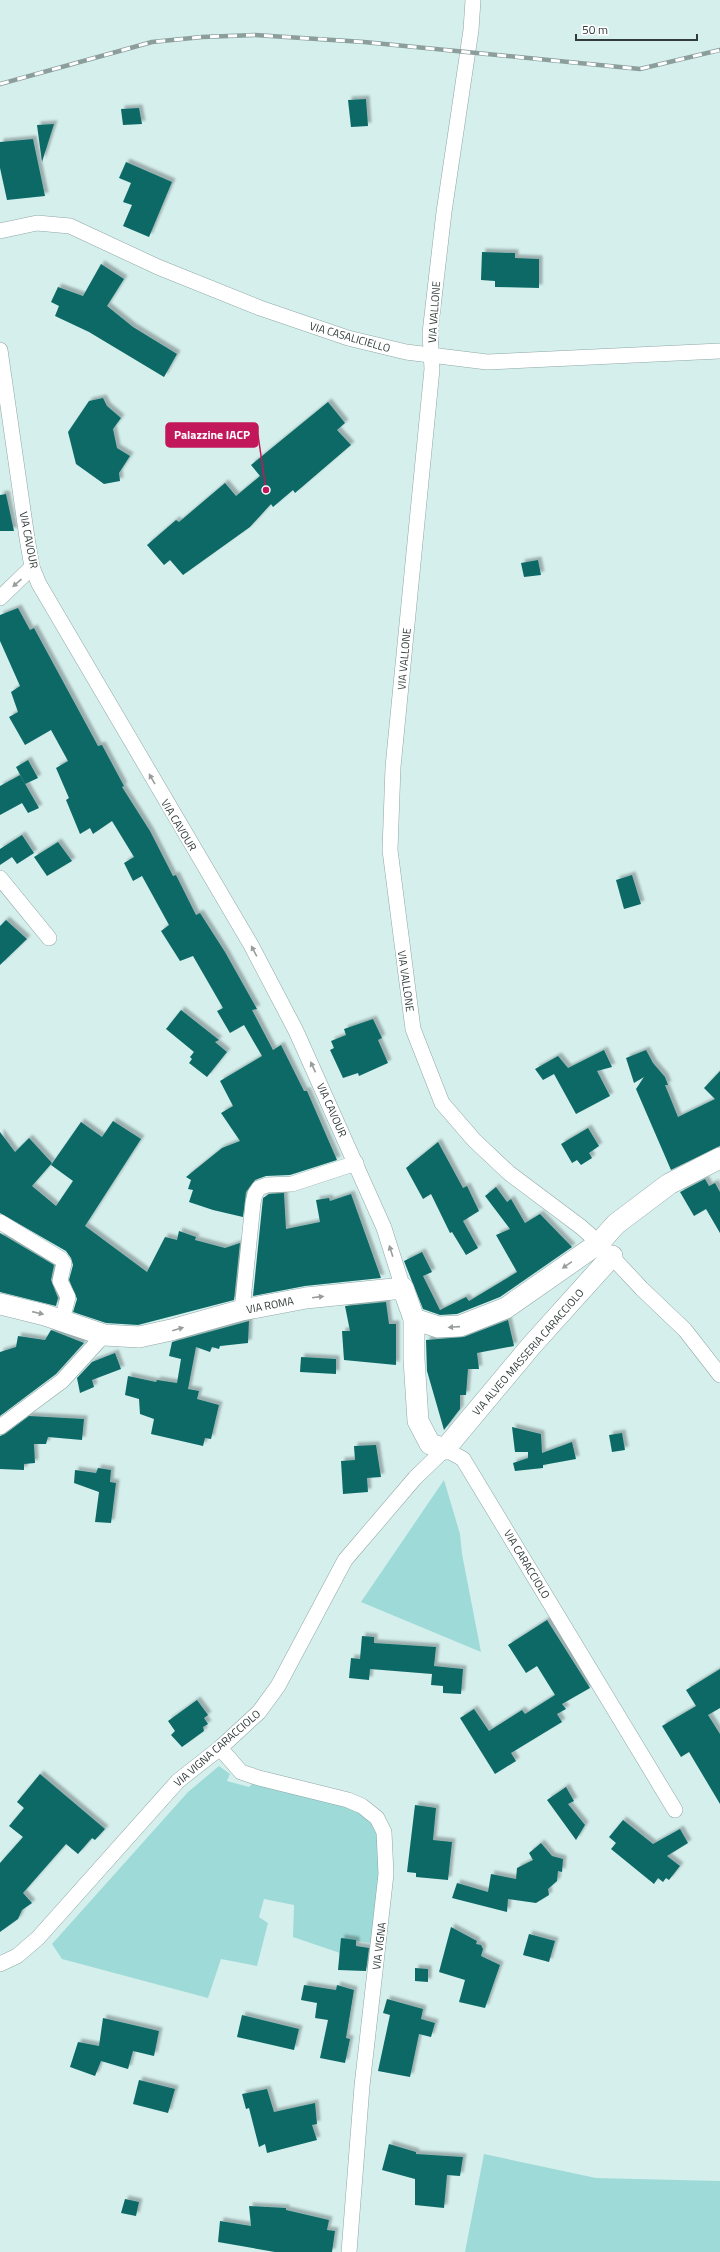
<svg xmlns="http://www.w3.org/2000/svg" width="720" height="2252" font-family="'Titillium Web',sans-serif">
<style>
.green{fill:#9edbd8}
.building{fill:#0a6966;filter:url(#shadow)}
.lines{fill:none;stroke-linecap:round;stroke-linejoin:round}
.street-casing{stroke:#8fa7a6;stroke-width:16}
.secondary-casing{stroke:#8fa7a6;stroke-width:22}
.street{stroke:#fff;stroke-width:15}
.secondary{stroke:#fff;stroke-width:21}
.rail-casing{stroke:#8b9e9c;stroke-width:4.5}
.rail{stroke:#fff;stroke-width:3;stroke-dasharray:9;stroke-linecap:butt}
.oneway{fill:#989d9c}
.labels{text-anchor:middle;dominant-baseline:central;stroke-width:4;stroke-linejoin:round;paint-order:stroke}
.street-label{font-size:11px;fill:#303b3a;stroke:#fff}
.leader{fill:none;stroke:#c2185b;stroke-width:1.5}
.callout-dot{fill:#c2185b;stroke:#fff;stroke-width:1.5}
.callout{fill:#c2185b;stroke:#c2185b;stroke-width:1.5}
.callout-label{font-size:12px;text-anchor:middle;font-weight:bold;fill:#fff}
</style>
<defs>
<filter id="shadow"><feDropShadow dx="3.5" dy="-3.5" stdDeviation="1" flood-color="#0004"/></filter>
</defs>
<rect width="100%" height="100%" fill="#d5efed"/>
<!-- green -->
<g class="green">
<polygon points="444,1480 460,1534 462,1554 481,1652 361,1602"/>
<polygon points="219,1766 230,1774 227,1781 249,1787 253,1783 342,1803 371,1820 380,1836 379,1883 372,1943 342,1939 340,1953 293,1937 294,1905 264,1899 259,1917 268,1923 257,1966 221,1959 208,1998 62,1959 52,1944 188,1792"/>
<polygon points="484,2154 596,2178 720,2181 720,2252 465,2252"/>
</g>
<!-- building -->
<g class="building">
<polygon points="366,99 368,126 351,127 348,100"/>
<polygon points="139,108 142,124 123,125 121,109"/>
<polygon points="54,124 42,162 37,125"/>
<polygon points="33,139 45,196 7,200 0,168 0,142"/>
<polygon points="126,162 172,182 149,237 123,226 132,205 123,202 131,183 119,178"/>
<polygon points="482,252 515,253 515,258 539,259 539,288 495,287 495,281 481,280"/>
<polygon points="101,264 124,279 107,306 133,327 177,354 164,377 89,332 55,316 59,306 51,302 58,287 83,296"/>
<polygon points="103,398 107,406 121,418 113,429 117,448 130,456 119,473 120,481 104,484 76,464 68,432 89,401"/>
<polygon points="328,402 345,423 337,430 351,445 295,493 293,490 273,507 271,504 250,527 183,575 170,560 164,565 147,545 176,520 179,522 225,483 236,496 260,476 251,465"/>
<polygon points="6,494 14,531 0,531 0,495"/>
<polygon points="538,560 541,575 524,577 521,563"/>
<polygon points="18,608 30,630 34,628 98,746 102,745 124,786 122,787 150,831 173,876 176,875 196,915 200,913 225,952 257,1009 252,1010 273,1050 281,1045 304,1091 307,1091 337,1160 290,1175 266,1176 255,1180 246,1192 243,1217 213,1210 189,1202 193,1190 188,1189 191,1180 186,1177 222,1148 240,1141 221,1113 233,1106 220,1081 262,1056 244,1025 230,1033 217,1011 223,1008 193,956 180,961 161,931 169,925 142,876 133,881 124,863 134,857 112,821 93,834 90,828 80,834 66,800 69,798 56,768 68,761 51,730 25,745 9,717 18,712 11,692 20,686 0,641 0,615"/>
<polygon points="28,760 38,778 25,784 16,767"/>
<polygon points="20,775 39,808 28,813 22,803 0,815 0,786"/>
<polygon points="22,835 34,853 17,864 12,857 0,865 0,849"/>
<polygon points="58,842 72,861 47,876 34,857"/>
<polygon points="632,875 641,904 624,909 616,880"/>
<polygon points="6,920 27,939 0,965 0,926"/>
<polygon points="181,1010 219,1040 215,1042 227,1052 207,1077 189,1063 192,1059 190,1057 194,1052 166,1029"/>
<polygon points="373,1019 382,1038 378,1040 388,1063 359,1076 358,1073 343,1078 330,1050 334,1048 331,1041 346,1035 344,1029"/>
<polygon points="604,1050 612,1067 597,1071 610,1096 576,1114 554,1074 543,1080 535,1069 558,1056 568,1068"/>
<polygon points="646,1050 653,1063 665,1077 668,1085 665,1085 678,1117 715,1099 704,1088 720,1071 720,1146 671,1170 636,1089 644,1077 634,1083 626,1058"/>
<polygon points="113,1121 141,1139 85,1226 147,1272 165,1237 177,1240 179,1231 196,1237 195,1240 225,1248 240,1243 234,1300 138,1325 106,1323 73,1312 77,1299 69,1280 73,1265 71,1258 66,1251 0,1213 0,1132 15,1152 29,1138 52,1163 32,1186 56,1206 73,1181 51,1165 81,1122 102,1137"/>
<polygon points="588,1128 599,1146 589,1153 592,1158 581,1165 577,1160 572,1163 561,1144"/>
<polygon points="438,1142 463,1188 467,1186 479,1211 463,1221 478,1248 466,1255 452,1232 450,1233 431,1194 423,1199 406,1168"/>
<polygon points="705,1179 709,1186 715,1183 720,1192 720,1233 706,1209 694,1216 680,1192"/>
<polygon points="496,1187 507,1202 511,1199 525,1223 540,1214 572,1247 500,1297 457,1314 440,1315 423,1309 404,1261 422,1252 432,1272 423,1276 440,1310 466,1297 469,1301 517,1272 496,1235 510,1229 485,1196"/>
<polygon points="284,1193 286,1229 320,1222 316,1200 329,1198 330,1201 351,1194 381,1278 305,1286 253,1296 263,1198 269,1194"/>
<polygon points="0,1233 54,1265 51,1280 58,1298 56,1306 0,1292"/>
<polygon points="386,1302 389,1324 396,1324 396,1365 344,1360 342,1331 350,1331 345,1306"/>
<polygon points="508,1320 514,1346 477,1353 479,1369 468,1369 466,1395 460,1395 460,1409 444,1430 427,1371 426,1340 464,1337"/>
<polygon points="249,1321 248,1343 220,1346 219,1349 212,1347 210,1352 196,1347 188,1389 199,1391 197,1399 219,1405 211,1439 205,1438 203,1446 151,1434 154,1419 140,1414 139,1399 125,1395 128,1376 156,1382 157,1380 177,1383 181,1359 169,1356 172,1342"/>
<polygon points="51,1330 84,1343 56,1374 0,1416 0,1352 16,1347 18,1336 45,1340"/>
<polygon points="115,1353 121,1369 92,1380 94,1387 80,1393 77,1378 92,1362"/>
<polygon points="301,1357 336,1359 336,1374 300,1372"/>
<polygon points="29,1416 84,1419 82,1440 48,1437 46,1444 34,1444 35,1463 24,1464 24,1470 0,1469 0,1436 5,1434"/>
<polygon points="512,1427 541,1434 542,1453 572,1442 576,1459 543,1465 543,1468 515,1471 513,1463 528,1458 528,1452 515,1452"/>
<polygon points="622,1433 625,1450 612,1452 609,1435"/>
<polygon points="376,1445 381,1477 367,1478 368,1492 343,1494 341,1461 355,1460 354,1446"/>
<polygon points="98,1468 111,1470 110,1482 116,1483 111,1523 95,1522 99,1492 74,1483 75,1470 96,1473"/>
<polygon points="547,1620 590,1688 562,1704 566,1709 557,1714 562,1722 511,1753 516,1761 495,1774 460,1718 474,1709 489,1731 522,1710 525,1714 555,1695 537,1666 526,1673 508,1645"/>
<polygon points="362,1636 374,1637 374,1643 436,1647 434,1666 463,1669 461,1694 443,1693 443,1686 431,1685 432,1674 370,1669 369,1680 349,1678 351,1658 360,1659"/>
<polygon points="720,1669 720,1708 708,1715 720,1734 720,1804 689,1752 681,1757 662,1726 696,1706 686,1690"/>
<polygon points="197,1700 208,1715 204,1718 208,1724 203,1727 204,1731 182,1747 171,1735 175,1731 168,1721"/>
<polygon points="40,1774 105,1829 95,1840 92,1838 78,1854 66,1844 23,1893 32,1903 22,1910 18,1919 0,1932 0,1863 23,1837 9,1826 24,1808 17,1802"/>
<polygon points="566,1787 574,1801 568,1804 585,1825 576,1840 547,1800"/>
<polygon points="415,1805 436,1808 433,1840 452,1842 448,1880 416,1877 416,1873 407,1872"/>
<polygon points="623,1820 653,1844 680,1829 688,1843 667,1856 680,1866 669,1880 666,1878 663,1882 658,1878 654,1884 611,1849 616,1843 609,1837"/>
<polygon points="541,1843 552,1856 563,1859 562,1872 558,1871 557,1881 548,1889 549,1895 536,1903 508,1899 507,1912 452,1898 457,1883 488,1892 491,1874 516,1879 517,1868 533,1860 529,1853"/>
<polygon points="451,1927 477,1941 476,1944 481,1945 483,1949 481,1956 500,1965 485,2008 459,2002 465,1980 439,1972"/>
<polygon points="529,1934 555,1941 549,1962 523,1955"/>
<polygon points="341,1938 356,1940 356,1946 369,1948 366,1971 338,1970"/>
<polygon points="415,1968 428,1969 428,1982 415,1981"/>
<polygon points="304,1985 336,1990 337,1985 354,1990 346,2038 350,2039 345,2063 320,2058 328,2020 315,2018 317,2003 301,2000"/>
<polygon points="387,1999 423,2009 421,2019 435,2023 431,2037 419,2034 410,2077 378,2071 390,2015 383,2013"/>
<polygon points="242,2015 299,2029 294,2050 237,2037"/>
<polygon points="103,2018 159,2031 154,2056 133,2051 128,2069 101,2061 95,2076 70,2067 78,2042 99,2046"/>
<polygon points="139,2080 175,2089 168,2113 133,2104"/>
<polygon points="267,2089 274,2112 315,2103 317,2124 312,2125 317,2140 267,2153 265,2144 259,2147 249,2108 246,2109 242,2094"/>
<polygon points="389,2144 416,2152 416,2154 463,2157 460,2176 447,2175 444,2208 415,2205 415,2179 382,2170"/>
<polygon points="125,2199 139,2202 136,2216 121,2213"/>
<polygon points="249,2206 286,2208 286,2210 329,2220 327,2230 335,2231 332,2252 275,2252 218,2242 220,2221 251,2226"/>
</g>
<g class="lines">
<!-- street casing -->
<g class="street-casing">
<g id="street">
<polyline points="473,0 471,30 444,212 430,333 432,369 393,767 390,850 413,1029 442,1103 474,1140 509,1173 581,1227 599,1243 642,1289 685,1330 720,1375"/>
<polyline points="0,231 37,223 70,226 158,267 260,308 348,338 406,352 487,362 720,351"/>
<polyline points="0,350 27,538 32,567 39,584 251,945 296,1031 384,1228 403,1288"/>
<polyline points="0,598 32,567"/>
<polyline points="0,878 49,938"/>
<polyline points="0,1222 61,1259 64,1263 60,1281 68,1297 62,1320"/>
<polyline points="242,1310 253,1203 255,1194 259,1188 267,1185 292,1184 356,1163"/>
<polyline points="0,1427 62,1381 104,1335"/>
<polyline points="220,1748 241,1772 259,1778 348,1800 362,1806 377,1818 384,1832 386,1874 362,2086 349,2252"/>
<polyline points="0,1964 17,1956 38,1938 178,1781 220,1748 259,1712 278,1686 345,1560 415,1478 445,1449 463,1459 675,1810"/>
</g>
</g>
<!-- secondary casing -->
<g class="secondary-casing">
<g id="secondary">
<polyline points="0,1304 45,1315 104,1335 139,1337 171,1330 242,1310 306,1298 403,1288 414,1319 414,1359 418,1421 430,1444 445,1449 531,1346 612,1256"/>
<polyline points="414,1319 438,1327 460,1326 506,1308 599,1243 616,1224 669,1184 720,1158"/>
</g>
</g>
<!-- street -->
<use href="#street" class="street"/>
<!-- secondary -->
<use href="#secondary" class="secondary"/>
<!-- rail casing -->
<g class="rail-casing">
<polyline id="rail" points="0,84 152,42 202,37 255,35 364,42 640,69 720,50"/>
</g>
<!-- rail -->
<use href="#rail" class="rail"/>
</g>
<!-- one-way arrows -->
<defs><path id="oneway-solid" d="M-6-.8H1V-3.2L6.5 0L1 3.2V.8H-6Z"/></defs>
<g class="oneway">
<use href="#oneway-solid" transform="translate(17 583) rotate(139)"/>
<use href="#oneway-solid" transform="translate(152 779) rotate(-120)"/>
<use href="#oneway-solid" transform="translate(254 951) rotate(-118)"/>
<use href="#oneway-solid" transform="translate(313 1067) rotate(-115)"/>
<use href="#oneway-solid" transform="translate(391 1251) rotate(-108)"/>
<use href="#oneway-solid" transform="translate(567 1265) rotate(145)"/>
<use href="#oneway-solid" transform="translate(318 1297) rotate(-7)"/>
<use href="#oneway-solid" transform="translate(38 1313) rotate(13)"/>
<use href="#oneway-solid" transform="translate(454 1327) rotate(176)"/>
<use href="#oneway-solid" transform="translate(178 1329) rotate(-16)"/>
</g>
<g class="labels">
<!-- street labels -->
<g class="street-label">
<text transform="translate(434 312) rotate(-86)">VIA VALLONE</text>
<text transform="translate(350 337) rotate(16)">VIA CASALICIELLO</text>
<text transform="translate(29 540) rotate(79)">VIA CAVOUR</text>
<text transform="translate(404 659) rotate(-85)">VIA VALLONE</text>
<text transform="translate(179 825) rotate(59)">VIA CAVOUR</text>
<text transform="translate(406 981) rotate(82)">VIA VALLONE</text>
<text transform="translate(332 1110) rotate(66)">VIA CAVOUR</text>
<text transform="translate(270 1305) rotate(-11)">VIA ROMA</text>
<text transform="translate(528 1352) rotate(-49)">VIA ALVEO MASSERIA CARACCIOLO</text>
<text transform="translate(527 1564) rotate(59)">VIA CARACCIOLO</text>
<text transform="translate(217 1748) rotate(-41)">VIA VIGNA CARACCIOLO</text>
<text transform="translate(379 1946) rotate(-83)">VIA VIGNA</text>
</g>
</g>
<!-- callouts -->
<path class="leader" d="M266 490L258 435"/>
<circle class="callout-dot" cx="266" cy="490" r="4"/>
<rect class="callout" x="166" y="423" width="92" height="24" rx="4"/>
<g class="callout-label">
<text x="212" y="439">Palazzine IACP</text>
</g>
<!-- scale -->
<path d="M576 34v6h121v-6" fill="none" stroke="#303b3a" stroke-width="2"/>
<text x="582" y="34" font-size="12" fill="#303b3a" stroke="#ffffff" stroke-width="3" paint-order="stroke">50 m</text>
</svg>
